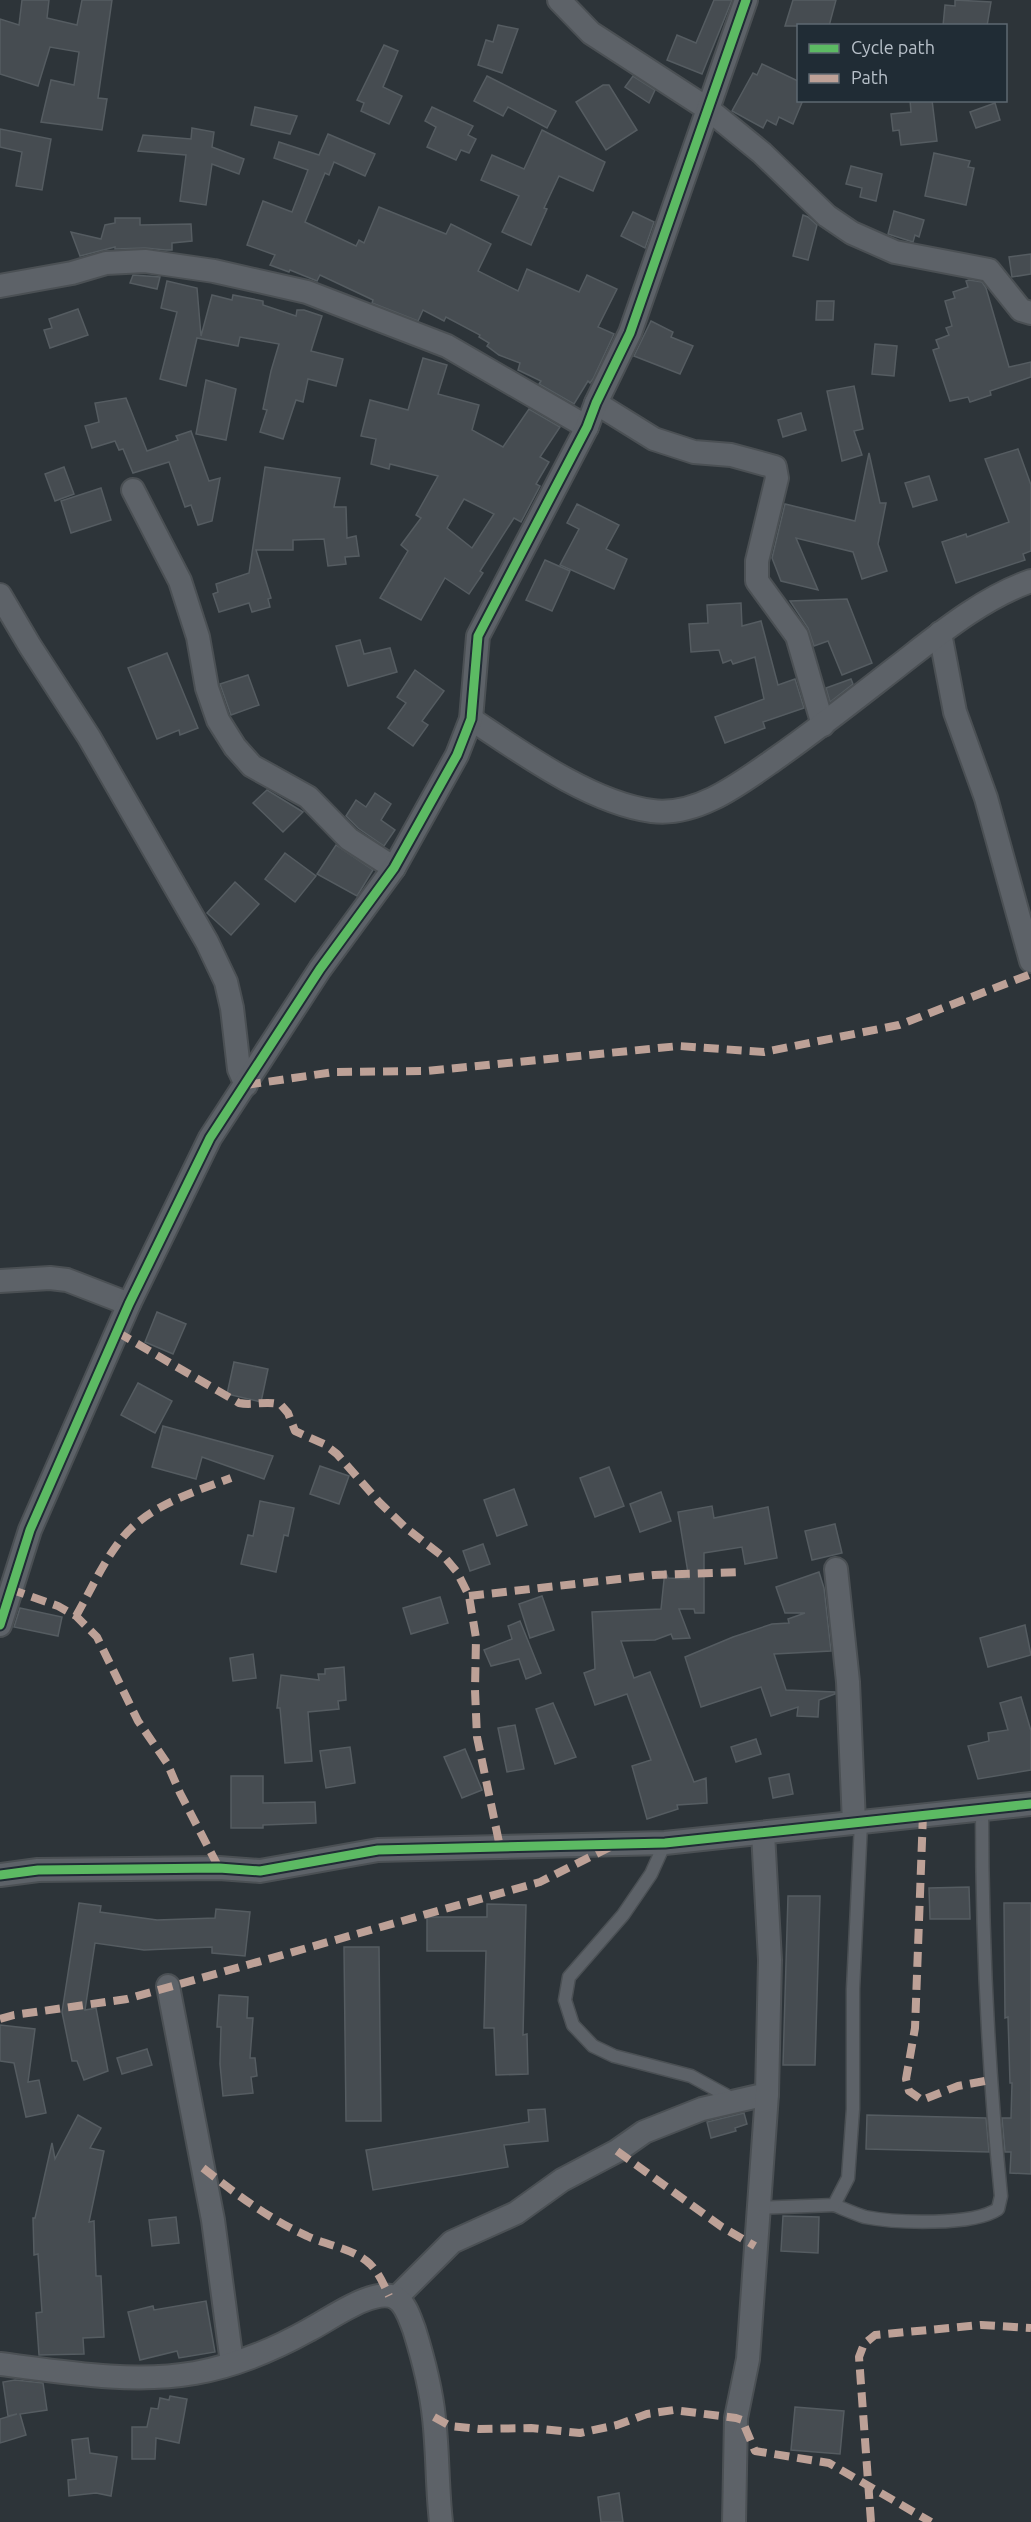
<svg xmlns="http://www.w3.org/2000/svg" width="1031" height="2522" font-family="Ubuntu,sans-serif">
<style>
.building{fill:#464c51;stroke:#555c61;stroke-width:1.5;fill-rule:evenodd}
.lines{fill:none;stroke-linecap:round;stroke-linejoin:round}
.service-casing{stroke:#4b5054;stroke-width:15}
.minor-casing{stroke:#4b5054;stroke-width:26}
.service{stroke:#5d6268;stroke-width:12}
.minor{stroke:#5d6268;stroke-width:22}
.quiet{stroke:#bda197;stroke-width:8;stroke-dasharray:15 8;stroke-linecap:butt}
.cycleway-casing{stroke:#202c35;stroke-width:13}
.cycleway{stroke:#5cba63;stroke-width:9}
</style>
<rect width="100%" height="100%" fill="#2d3439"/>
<!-- building -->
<g class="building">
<polygon points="22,0 49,0 47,18 77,25 82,0 112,0 98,98 107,99 102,130 41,122 51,80 74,85 79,52 50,47 38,86 0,74 0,19 19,25"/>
<polygon points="714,0 732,0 702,74 667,60 677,35 696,43"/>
<polygon points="793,0 836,0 829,26 785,26"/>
<polygon points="955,0 991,2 987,26 943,26 945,5 955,6"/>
<polygon points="498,25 518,29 502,73 478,65 486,40 493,42"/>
<polygon points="384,45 398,51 383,87 402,96 389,124 361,111 364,103 357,100"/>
<polygon points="762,64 798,81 798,100 803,100 793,124 779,117 776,125 767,120 763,128 732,111 753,73 757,75"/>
<polygon points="487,76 556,111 547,128 508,107 503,116 474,101"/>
<polygon points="633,76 655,90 649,103 625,87"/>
<polygon points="603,85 609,85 637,130 606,150 576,102"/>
<polygon points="910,100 932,100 937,141 901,145 899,130 893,131 891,114 911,112"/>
<polygon points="995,103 1000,120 976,128 970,112"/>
<polygon points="255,107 297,116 290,134 251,125"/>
<polygon points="432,107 473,126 468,135 476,139 469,153 461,150 456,160 427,147 436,127 425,121"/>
<polygon points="192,128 214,132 212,147 244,159 239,174 212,164 206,205 180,201 186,155 138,151 143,135 191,139"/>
<polygon points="0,129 51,139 42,190 16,186 22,152 0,147"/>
<polygon points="542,130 605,162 593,191 559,176 544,208 547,209 531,245 502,232 519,196 481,180 492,155 524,169"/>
<polygon points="328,134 375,154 365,176 334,162 329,175 325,173 305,222 356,246 359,240 364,243 379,207 446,234 451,224 491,244 478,271 518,291 527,269 579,292 587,275 617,289 598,327 614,334 593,379 590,383 588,381 574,404 539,384 541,381 518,370 520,363 499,355 487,346 489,343 479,337 480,335 446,317 444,321 423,310 418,321 372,303 373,300 320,275 317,281 290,270 289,272 270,265 275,255 247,245 263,201 292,212 308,170 274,158 279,142 319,155"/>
<polygon points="934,153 970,161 968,167 974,168 966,205 925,196"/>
<polygon points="851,166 882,174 876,201 860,197 862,188 846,184"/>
<polygon points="894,211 924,220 919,237 915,235 913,242 888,234"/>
<polygon points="633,212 654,222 645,248 621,236"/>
<polygon points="803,215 808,217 817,225 808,260 793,256"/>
<polygon points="115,218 140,218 140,225 191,224 192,241 172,243 172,250 166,250 145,248 115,249 115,247 80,256 71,232 101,239 105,225 115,223"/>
<polygon points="1031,254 1031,274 1012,277 1009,257"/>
<polygon points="133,275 160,277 157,289 130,283"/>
<polygon points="969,280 982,282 986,288 1009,367 1031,362 1031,377 990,391 991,395 970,402 968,397 950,401 933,350 939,348 936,340 949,335 946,328 952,326 945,301 955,298 953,292 968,287 966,281"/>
<polygon points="167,281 197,288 201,336 212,295 232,300 233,295 263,301 263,305 296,316 297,310 304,310 322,316 311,351 343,359 336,386 308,379 303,402 296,400 283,439 260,432 267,410 263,409 271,371 279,344 240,337 238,346 197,338 186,386 160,379 177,312 161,308"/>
<polygon points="817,301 834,301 833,320 816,320"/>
<polygon points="78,309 88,335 50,348 44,330 52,328 49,319"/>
<polygon points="651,321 673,332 671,337 693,346 680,374 634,356"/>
<polygon points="875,344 897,346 894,376 872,374"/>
<path d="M423,358L447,365L438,394L479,405L472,430L503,447L529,409L560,427L540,457L549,462L536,484L540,486L521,522L514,518L480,571L483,573L469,594L445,578L421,620L380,598L408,551L401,545L421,518L416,515L438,476L390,464L389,469L371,464L376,439L361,436L370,400L408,410ZM464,499L494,514L472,548L447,528Z"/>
<polygon points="206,380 236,389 226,440 196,434"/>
<polygon points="854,386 863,429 854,431 862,455 842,461 827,391"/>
<polygon points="126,398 147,451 178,440 176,436 191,431 209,481 220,478 212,521 198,525 191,505 185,507 169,462 133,473 123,449 119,450 115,441 92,448 85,426 99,422 95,403"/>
<polygon points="801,413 806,430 783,437 778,420"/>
<polygon points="1018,449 1031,485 1031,551 1023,554 1025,560 956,583 942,542 966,534 967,537 1009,522 985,459"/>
<polygon points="869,453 880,503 886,503 878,544 887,571 862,579 853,552 796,538 818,590 781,581 772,558 785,504 855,521"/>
<polygon points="64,467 74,494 55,501 45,474"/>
<polygon points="265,467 340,478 334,507 346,507 347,538 356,536 359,556 345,557 346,564 328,566 324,539 293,540 293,550 256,550 271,598 268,599 270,607 252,612 249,603 219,612 213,594 218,592 216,584 249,573"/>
<polygon points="929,476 937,500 913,507 905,483"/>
<polygon points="101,488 111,520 71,533 61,501"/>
<polygon points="577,504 619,525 606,549 627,559 614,589 560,565 579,529 567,523"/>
<polygon points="545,560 570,571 552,611 526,600"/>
<polygon points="847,599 872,663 842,675 828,641 814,646 808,628 790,601"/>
<polygon points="741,603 742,626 761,621 778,685 795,679 804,708 763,722 765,728 725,743 715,717 764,699 755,657 733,664 731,660 723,663 719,650 691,652 689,624 708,623 707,605"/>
<polygon points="360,640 364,654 390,648 397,672 348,686 336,646"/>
<polygon points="167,653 198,728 180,735 179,730 157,739 128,668"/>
<polygon points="415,670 444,691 422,721 428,725 413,746 388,728 406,703 397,697"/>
<polygon points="248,675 259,705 231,715 220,684"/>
<polygon points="851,679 853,684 830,702 826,688"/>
<polygon points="267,790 303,812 283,832 253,803"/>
<polygon points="375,793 391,804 381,820 395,830 384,846 358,828 346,816 356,800 366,807"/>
<polygon points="336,845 373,870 357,896 317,874"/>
<polygon points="285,853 316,876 295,902 265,879"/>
<polygon points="235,882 259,904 231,935 207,913"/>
<polygon points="157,1312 186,1324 173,1354 145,1342"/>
<polygon points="234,1362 268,1369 261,1402 227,1394"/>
<polygon points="138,1383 172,1401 155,1433 121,1415"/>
<polygon points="163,1426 273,1456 264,1479 202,1457 196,1479 152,1467"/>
<polygon points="320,1466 349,1476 339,1504 310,1494"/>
<polygon points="609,1467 624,1506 595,1517 580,1478"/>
<polygon points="514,1489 527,1525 497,1536 484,1500"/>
<polygon points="661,1492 671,1521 640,1532 630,1504"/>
<polygon points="260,1501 294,1508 288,1536 284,1535 276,1572 241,1564 248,1535 253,1536"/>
<polygon points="712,1506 714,1518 768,1507 777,1558 745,1564 742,1547 704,1553 704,1613 695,1613 694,1609 679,1609 690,1638 673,1639 671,1634 655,1640 621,1641 634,1678 650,1672 694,1782 706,1778 707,1803 677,1805 678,1809 647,1819 632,1766 651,1760 627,1694 595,1705 584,1673 595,1669 592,1612 661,1609 665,1570 668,1578 689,1579 678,1512"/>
<polygon points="835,1524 842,1553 812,1560 805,1531"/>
<polygon points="483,1544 490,1564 470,1571 463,1551"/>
<polygon points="819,1572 824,1588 831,1651 774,1654 786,1690 835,1692 835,1694 819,1700 818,1717 797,1716 798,1707 771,1716 761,1687 701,1707 685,1657 733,1637 772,1624 789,1623 788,1619 805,1613 785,1613 776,1587"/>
<polygon points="542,1596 554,1630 530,1638 519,1604"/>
<polygon points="440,1597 448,1623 411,1634 403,1608"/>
<polygon points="20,1608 62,1617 58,1636 14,1627"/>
<polygon points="520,1621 541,1673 526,1679 519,1659 491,1666 484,1650 512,1639 508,1626"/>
<polygon points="1025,1625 1031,1655 988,1667 980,1638"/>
<polygon points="253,1654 256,1678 233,1681 230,1658"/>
<polygon points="344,1667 346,1700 338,1701 339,1709 308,1712 312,1761 285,1763 280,1708 277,1708 281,1675 319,1680 318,1674 325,1674 325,1669"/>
<polygon points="1021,1697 1031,1731 1031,1770 978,1779 968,1746 989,1741 988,1733 1008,1730 1000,1703"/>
<polygon points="553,1703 576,1757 555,1764 536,1709"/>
<polygon points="515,1725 524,1769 507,1772 498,1728"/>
<polygon points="756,1739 761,1754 736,1762 731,1747"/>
<polygon points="350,1747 355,1783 326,1788 320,1751"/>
<polygon points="465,1749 482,1790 462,1798 444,1757"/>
<polygon points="789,1774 793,1794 773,1798 769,1778"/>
<polygon points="231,1776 263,1776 263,1803 315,1802 316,1823 263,1825 263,1828 231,1828"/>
<polygon points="969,1887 970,1919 930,1919 929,1888"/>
<polygon points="788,1896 820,1896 815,2065 783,2065"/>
<polygon points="79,1903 101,1906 100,1912 157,1920 215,1918 216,1909 250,1912 245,1956 212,1953 212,1947 144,1950 95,1943 85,2010 96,2008 108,2071 84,2080 77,2061 72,2061 62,2012"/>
<polygon points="1004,1903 1031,1903 1031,2174 1010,2173 1011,2152 1005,2152 1002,2118 1011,2118 1012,2083 1010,2083 1008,2017 1005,2018"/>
<polygon points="487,1904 526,1905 523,2035 527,2034 528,2074 496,2075 494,2028 484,2028 486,1951 427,1951 427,1917 487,1917"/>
<polygon points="344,1947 379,1947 381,2121 346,2121"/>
<polygon points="219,1995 248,1997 247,2018 253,2018 250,2058 255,2058 257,2076 251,2077 253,2093 223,2096 220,2064 221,2027 217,2027"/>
<polygon points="0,2025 35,2029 28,2082 39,2080 46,2113 26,2117 14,2063 0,2061"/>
<polygon points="147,2049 152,2065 122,2074 117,2058"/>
<polygon points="545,2109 548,2141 504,2145 508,2167 373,2190 366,2150 529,2122 528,2110"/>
<polygon points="744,2113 747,2124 735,2128 736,2131 711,2138 707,2122"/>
<polygon points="78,2115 101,2128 90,2148 104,2151 89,2222 94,2221 96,2276 101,2276 104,2337 83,2338 84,2354 39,2355 36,2313 42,2312 38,2254 34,2255 33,2218 35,2218 52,2143 55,2159"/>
<polygon points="867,2115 986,2118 989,2152 866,2149"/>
<polygon points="783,2216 819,2217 818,2253 781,2251"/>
<polygon points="176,2217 179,2243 152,2246 149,2220"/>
<polygon points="206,2301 215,2352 179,2358 177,2351 140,2360 128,2312 153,2306 154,2310"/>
<polygon points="15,2380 43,2383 47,2410 20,2414 26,2435 0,2443 0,2419 17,2414 8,2416 3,2382"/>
<polygon points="170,2396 187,2399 179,2443 156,2438 155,2459 132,2459 132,2427 147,2427 151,2408 158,2409 160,2398 169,2400"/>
<polygon points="795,2407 844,2411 840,2454 791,2450"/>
<polygon points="88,2438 90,2453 117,2457 111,2496 96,2493 69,2496 68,2480 76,2479 72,2440"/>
<polygon points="619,2493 623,2522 601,2522 598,2497"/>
</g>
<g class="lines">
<!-- service casing -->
<g class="service-casing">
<g id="service">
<polyline points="665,1843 651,1874 623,1915 569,1977 565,2000 573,2025 593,2046 614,2056 691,2076 735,2100"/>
<path d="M834,2205C844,2209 855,2214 865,2217C896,2223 973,2226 998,2209L1001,2196C988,2067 982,1939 982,1810"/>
<polyline points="758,2208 834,2205 848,2178 853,2109 853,1989 861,1823"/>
</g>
</g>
<!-- minor casing -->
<g class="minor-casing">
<g id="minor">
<polyline points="559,0 591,33 708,109 762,153 827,216 852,233 895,252 989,270 1021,310 1031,313"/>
<polyline points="0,286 72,273 106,263 145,261 214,271 307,292 447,346 587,427"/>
<polyline points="596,403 654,439 694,452 731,455 775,467 777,478 757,561 757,581 797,636 823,725"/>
<polyline points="133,490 180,581 198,637 207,688 218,720 235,747 252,766 308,797 349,839 394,868"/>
<polyline points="0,595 30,646 89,737 207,942 226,982 232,1008 239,1069 246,1085"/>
<polyline points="940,633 955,712 986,798 1031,961"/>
<path d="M471,719C522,753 591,803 652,811C698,817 742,782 778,757C819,728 858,697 898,666C938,635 982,598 1031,581"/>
<polyline points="0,1281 50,1278 67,1280 129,1304"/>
<polyline points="836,1569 848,1682 854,1823"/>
<polyline points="0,1625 30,1530 129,1304 210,1138 320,969 394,868 457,755 471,719 478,636 587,427 596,403 630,333 746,0"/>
<polyline points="0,1875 38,1870 219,1868 260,1871 378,1850 665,1843 1031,1804"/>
<polyline points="168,1986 213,2220 232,2363"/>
<polyline points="396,2298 452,2242 516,2213 562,2180 617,2151 644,2132 702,2109 767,2094"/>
<path d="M0,2364C63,2372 132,2384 195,2373C234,2366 275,2349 309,2330C329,2320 374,2286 396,2298C406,2304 410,2319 414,2329C423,2358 431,2388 434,2418C438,2452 437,2487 441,2522"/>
<polyline points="734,2522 736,2418 748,2359 767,2094 770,1960 763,1833"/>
</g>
</g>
<!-- service -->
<use href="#service" class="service"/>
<!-- minor -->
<use href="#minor" class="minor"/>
<!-- quiet -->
<g class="quiet">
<polyline points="246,1085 334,1072 427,1071 679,1046 764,1052 899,1025 1031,974"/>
<path d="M117,1332L239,1403C253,1406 267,1400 281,1405L288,1413L295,1431L324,1444L337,1454L379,1502L406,1528L446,1559L457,1572L469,1596L476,1638L475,1690L477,1737L500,1847"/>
<polyline points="10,1589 58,1606 76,1616 97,1637 138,1721 167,1763 180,1793 219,1868"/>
<polyline points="469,1596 654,1575 740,1572"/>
<path d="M76,1616C91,1590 104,1560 123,1537C150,1505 194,1492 231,1478"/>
<polyline points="923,1814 915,2028 906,2079 909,2091 922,2100 958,2086 990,2080"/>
<polyline points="0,2019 14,2015 127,1999 540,1882 610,1847"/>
<polyline points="617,2151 722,2227 755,2246"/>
<path d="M203,2168C236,2194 269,2219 307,2236C328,2246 353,2248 370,2264C379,2273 384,2285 389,2296"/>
<polyline points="434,2417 450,2426 479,2429 531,2428 580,2433 617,2425 647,2414 674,2410 736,2418 742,2420 755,2451 829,2463 931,2522"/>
<polyline points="871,2522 859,2357 864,2344 875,2335 981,2325 1031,2328"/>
</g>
<!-- cycleway casing -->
<g class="cycleway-casing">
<g id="cycleway">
<polyline points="0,1625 30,1530 129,1304 210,1138 320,969 394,868 457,755 471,719 478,636 587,427 596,403 630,333 746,0"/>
<polyline points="0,1875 38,1870 219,1868 260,1871 378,1850 665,1843 1031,1804"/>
</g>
</g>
<!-- cycleway -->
<use href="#cycleway" class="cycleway"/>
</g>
<!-- legend -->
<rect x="797" y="24" width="210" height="78" fill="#202c35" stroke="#5d6871" stroke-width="1.5"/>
<rect x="809" y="44" width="30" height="9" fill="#5cba63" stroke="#5d6871" stroke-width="1.5"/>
<text x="851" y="54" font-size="18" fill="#b8c1ca">Cycle path</text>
<rect x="809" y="74" width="30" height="9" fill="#bda197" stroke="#5d6871" stroke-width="1.5"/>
<text x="851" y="84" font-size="18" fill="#b8c1ca">Path</text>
</svg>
